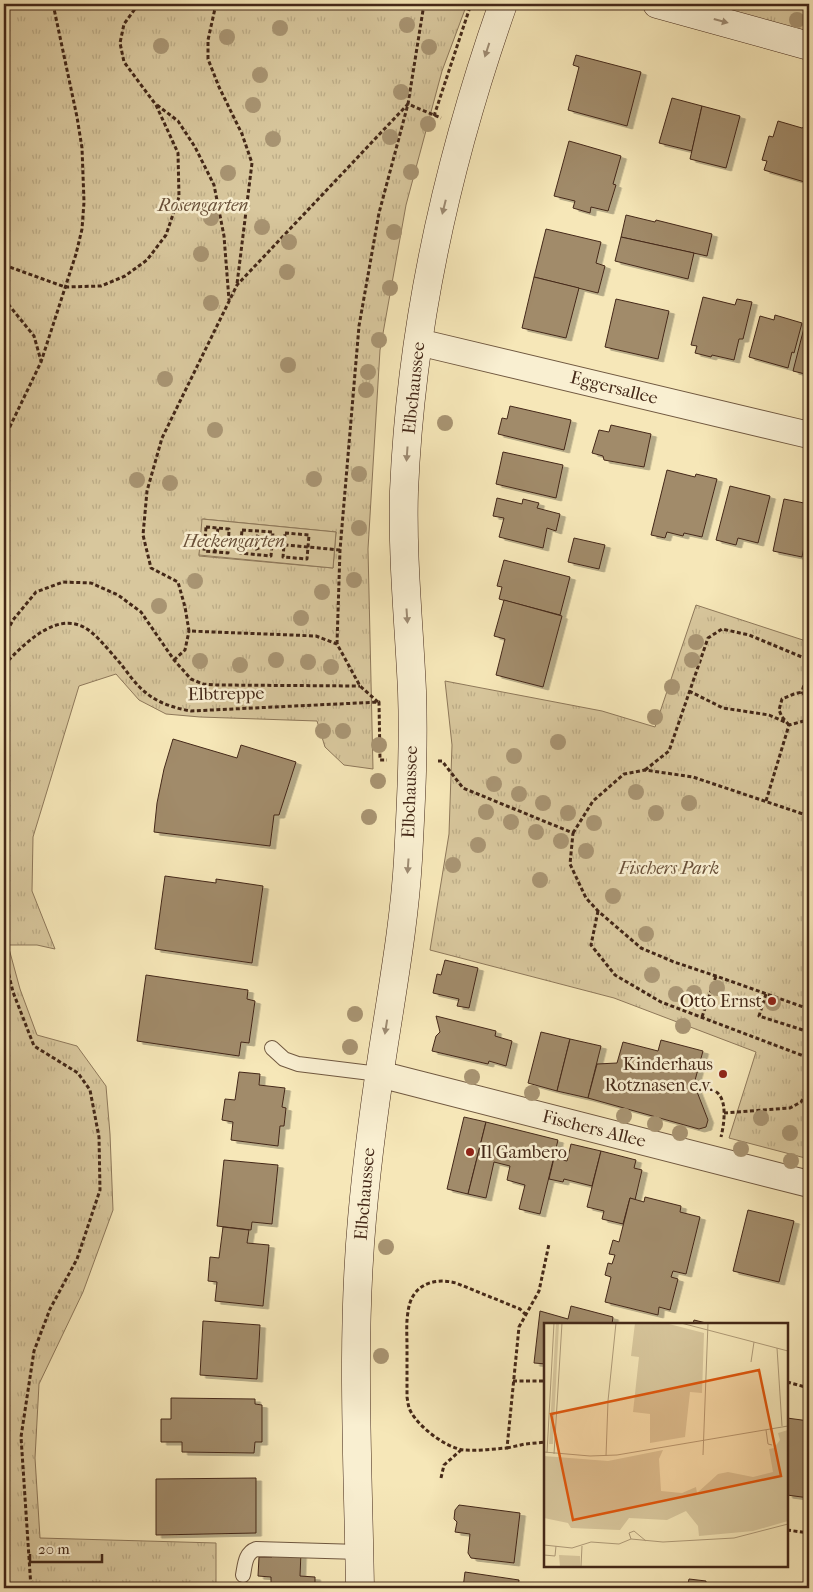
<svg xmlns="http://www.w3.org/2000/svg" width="813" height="1592" font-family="'IM FELL French Canon',serif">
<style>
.grass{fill:url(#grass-tufts);stroke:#8e785a;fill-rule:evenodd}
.garden{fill:#d8c79d;stroke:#8e785a}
.building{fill:#a18b6b;stroke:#442818;filter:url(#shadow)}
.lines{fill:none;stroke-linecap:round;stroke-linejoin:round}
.service-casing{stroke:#705840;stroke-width:16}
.minor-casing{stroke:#705840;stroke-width:28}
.secondary-casing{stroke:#442818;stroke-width:29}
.path{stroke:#442818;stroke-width:3;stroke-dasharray:4 2.5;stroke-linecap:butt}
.service{stroke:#f9efd1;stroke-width:14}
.minor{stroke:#f9efd1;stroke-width:26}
.secondary{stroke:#f9efd1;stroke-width:28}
.tree{fill:#a89472}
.oneway{fill:#9e8c74}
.poi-dot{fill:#8f2418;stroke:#f9efd1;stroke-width:2}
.labels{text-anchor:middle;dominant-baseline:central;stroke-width:5;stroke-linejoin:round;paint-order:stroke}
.park-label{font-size:18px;font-style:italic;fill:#695039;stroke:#f9efd1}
.street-label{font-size:18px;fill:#442818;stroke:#f9efd1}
.poi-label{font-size:18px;fill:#442818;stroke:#f9efd1;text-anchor:end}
.inset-road{fill:none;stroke:#af9b78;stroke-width:1}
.view{fill:#e0570d;fill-opacity:0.15;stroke:#e0570d;stroke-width:2.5}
.inset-edge{fill:none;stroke:#442818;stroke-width:2.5}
</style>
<defs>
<pattern id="grass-tufts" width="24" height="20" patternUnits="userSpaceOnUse" patternTransform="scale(1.25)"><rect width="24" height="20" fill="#d8c79d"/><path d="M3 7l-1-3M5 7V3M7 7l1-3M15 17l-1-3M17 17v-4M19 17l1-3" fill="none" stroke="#bbab86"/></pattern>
<filter id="shadow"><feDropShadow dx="5.5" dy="3" stdDeviation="0" flood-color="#0004"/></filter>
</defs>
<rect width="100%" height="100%" fill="#f6e7b8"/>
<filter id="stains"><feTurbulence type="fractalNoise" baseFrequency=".004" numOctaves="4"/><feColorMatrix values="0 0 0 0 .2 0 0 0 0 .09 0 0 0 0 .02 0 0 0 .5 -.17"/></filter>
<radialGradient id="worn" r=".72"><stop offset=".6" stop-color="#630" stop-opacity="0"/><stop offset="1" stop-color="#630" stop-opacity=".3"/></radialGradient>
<!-- grass -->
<g class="grass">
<path d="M4,4H467L442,71L406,205L380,350L368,549L373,769L344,765L325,747L317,721L200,717L166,714L139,700L116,674L79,686L33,837L32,891L55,949L37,945H8L20,989L37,1035L77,1046L106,1086L110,1134L113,1210L83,1292L39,1384L35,1458L40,1538L216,1543V1585L222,1588H4ZM203,519L336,532L333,568L199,556Z"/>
<polygon points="705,4 809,4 809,33"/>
<polygon points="696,605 809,642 809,1159 729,1138 756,1052 614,998 430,950 449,834 452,745 445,681 602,711 655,727"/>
</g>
<!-- garden -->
<polygon class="garden" points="202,519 336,532 333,568 199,555"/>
<!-- building -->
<g class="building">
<polygon points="576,55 641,72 627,126 568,110 579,67 573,65"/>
<polygon points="672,98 702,106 692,151 659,143"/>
<polygon points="702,106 740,116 726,168 690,159"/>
<polygon points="778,121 802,128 807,125 809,126 809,177 808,183 764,170 767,161 762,160 769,136 773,137"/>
<polygon points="569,141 621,156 613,184 616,185 608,211 591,207 590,213 573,208 575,201 554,196"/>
<polygon points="626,215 655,222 656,220 712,234 707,256 621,237"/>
<polygon points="546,229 601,242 596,263 605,266 598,293 534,277"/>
<polygon points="621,237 694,253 688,279 615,261"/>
<polygon points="534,277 579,288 566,338 522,328"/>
<polygon points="703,297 735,305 737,299 752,302 743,339 739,339 734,360 712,355 711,357 695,353 697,346 691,345"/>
<polygon points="616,299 669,311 658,359 605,347"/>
<polygon points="775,315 802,323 794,353 792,352 788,368 749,357 760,316 774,320"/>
<polygon points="805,324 809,325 809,375 793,371"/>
<polygon points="510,406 571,420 564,450 498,434 502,418 507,419"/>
<polygon points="611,425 651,434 644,467 604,460 603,456 592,453 599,430 609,432"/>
<polygon points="503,452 563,465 556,498 496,484"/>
<polygon points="667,470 695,477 696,474 717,479 702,537 684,533 683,536 667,532 665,538 651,535"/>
<polygon points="730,486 770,496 758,543 738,538 736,545 716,540"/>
<polygon points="497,498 522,504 523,499 539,503 537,508 560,514 556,531 547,528 543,548 499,537 504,518 493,516"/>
<polygon points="784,499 809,504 809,521 802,557 773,551"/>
<polygon points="574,538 605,545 599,569 568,562"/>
<polygon points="504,560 570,577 560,615 499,599 502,587 497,586"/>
<polygon points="504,600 562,616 543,687 496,675 505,639 494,636"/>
<polygon points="173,739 237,758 241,745 296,762 279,815 274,815 270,846 154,832 157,803 164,769"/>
<polygon points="165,876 216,883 216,879 263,886 252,963 155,949"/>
<polygon points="445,960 478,968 469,1008 457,1006 459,999 433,993 437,974 441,975"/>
<polygon points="146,975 248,990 247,999 255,1001 249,1043 241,1042 239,1056 137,1041"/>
<polygon points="436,1016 496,1031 495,1036 512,1041 506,1066 489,1061 488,1064 432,1051 436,1036 440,1032"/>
<polygon points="541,1032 570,1039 557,1091 528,1083"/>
<polygon points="570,1039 601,1046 588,1098 557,1091"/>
<polygon points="661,1040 703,1051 694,1084 708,1120 706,1127 699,1129 588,1098 597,1064 617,1063 623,1042 658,1051"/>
<polygon points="239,1072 260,1074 259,1085 285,1088 282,1107 286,1108 284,1126 280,1126 278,1146 231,1140 233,1122 222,1120 225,1099 235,1100"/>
<polygon points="464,1117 486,1122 468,1194 447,1189"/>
<polygon points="486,1122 558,1140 540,1214 519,1209 525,1185 507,1180 510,1166 494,1162 486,1198 468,1194"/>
<polygon points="571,1144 601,1151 592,1186 564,1179 563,1182 549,1179 554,1158 567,1161"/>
<polygon points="601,1151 636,1160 634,1168 642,1170 635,1200 630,1198 623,1224 602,1219 604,1211 587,1207"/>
<polygon points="224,1160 278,1165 272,1224 252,1222 251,1230 217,1226"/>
<polygon points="645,1197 681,1206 680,1212 700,1217 686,1274 673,1271 671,1277 678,1279 670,1310 659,1307 658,1315 605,1302 611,1277 605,1275 608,1263 612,1264 615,1255 609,1254 613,1240 619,1242 630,1198 644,1202"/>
<polygon points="748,1210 794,1221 779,1282 733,1271"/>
<polygon points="223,1227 249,1230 247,1243 269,1245 263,1306 215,1301 217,1282 208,1281 210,1257 219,1258"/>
<polygon points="571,1306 613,1317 612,1324 546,1324 546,1364 534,1363 540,1311 568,1319"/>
<polygon points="694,1320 710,1324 693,1324"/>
<polygon points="203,1321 260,1325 257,1379 200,1375"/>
<polygon points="171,1398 255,1399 255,1404 262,1405 262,1442 255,1442 254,1453 182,1452 182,1442 161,1442 161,1419 171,1419"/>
<polygon points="787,1418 809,1421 809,1498 787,1495"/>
<polygon points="256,1478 256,1533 156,1535 156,1479"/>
<polygon points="459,1505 520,1513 514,1563 471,1558 468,1553 470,1534 455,1532 457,1522 454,1519 455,1510"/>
<polygon points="272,1551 301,1552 300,1576 315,1577 315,1588 271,1588 271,1577 258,1576 259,1557 272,1557"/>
<polygon points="465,1572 519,1580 518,1588 463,1588"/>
<polygon points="689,1579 706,1581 706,1584 720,1586 720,1588 687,1588"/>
</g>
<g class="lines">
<!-- service casing -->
<g class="service-casing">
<g id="service">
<polyline points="272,1048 284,1059 298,1064 379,1074"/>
<path d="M243,1575C245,1565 245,1553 256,1549L360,1552"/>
</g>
</g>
<!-- minor casing -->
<g class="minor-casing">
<g id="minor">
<polyline points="418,342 809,435"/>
<polyline points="379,1074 809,1184"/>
</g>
</g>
<!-- secondary casing -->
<g class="secondary-casing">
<g id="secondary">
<polyline points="657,4 809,46"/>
<path d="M360,1588C358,1465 351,1341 362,1219C368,1149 378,1080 389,1012C397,961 405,911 408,860C411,804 414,748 412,691C409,624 402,558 404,491C411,325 448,160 503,4"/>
</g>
</g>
<!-- path -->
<g class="path">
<polyline points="216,4 208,40 208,59 219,87 242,134 252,163 237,284"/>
<polyline points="4,9 9,4"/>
<polyline points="157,105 178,121 195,147 214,185 224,236 229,300"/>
<polyline points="434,116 471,4"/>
<polyline points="4,265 65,287 101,286 125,276 147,260 166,235 179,197 178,153 156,105 124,62 120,43 124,24 137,6 148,4"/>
<polyline points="4,299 34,336 41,361"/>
<polyline points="4,439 41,362 76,254 82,229 84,202 82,148 77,117 53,4"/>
<polygon points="206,527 229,529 228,553 204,551"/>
<polygon points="242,530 273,532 271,556 240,553"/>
<polygon points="285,533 309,535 307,559 283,557"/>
<polyline points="200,538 248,543 249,546 256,549 262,547 265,543 263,540 257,536 250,538 248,543"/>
<polyline points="265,543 340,550"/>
<polyline points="215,552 218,528"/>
<polyline points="4,637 13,620 36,592 63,582 91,583 118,595 141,612 174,660 191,679 203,684 217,685 360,686"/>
<polyline points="337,644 340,550 359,326 379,213 408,104 424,4"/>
<polyline points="174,660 185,650 189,631"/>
<path d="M4,665C24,644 60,606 91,632C102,641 111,653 120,663C128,673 136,685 145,692C158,703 174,708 191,711L379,702L380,760H387"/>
<polyline points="689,691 723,708 769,715 785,722"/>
<polyline points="378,702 360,686 337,644 316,636 189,631 185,607 178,582 151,568 143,535 147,491 162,438 237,285 408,104 441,118"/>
<polyline points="804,721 809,726"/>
<polyline points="789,725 782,717 779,710 782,699 794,694 802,692"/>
<polyline points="438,761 442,761 463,788 573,833 570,864 586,898 598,911 641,948 674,962 716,976 809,1009"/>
<polyline points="645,770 669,751 708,638 722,629 749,635 809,660"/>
<polyline points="766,801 789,725 804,721 808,714 809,701 802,692 809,666"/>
<polyline points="573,833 593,801 624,774 645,770 693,777 809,816"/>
<polyline points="598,911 591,945 615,975 661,1002 809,1058"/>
<polyline points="4,955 13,992 34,1046 78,1073 90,1090 99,1137 100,1190 77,1259 50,1309 34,1351 21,1437 31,1588"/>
<polyline points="766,994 759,1016 809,1032"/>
<polyline points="702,1017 716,976"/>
<path d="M697,1090C729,1082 726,1116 721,1137"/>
<polyline points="724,1113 790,1108 801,1102 809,1089"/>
<path d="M526,1315L520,1309L456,1283C433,1277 411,1285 408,1312C406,1323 407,1335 407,1347C407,1363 407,1380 407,1397C408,1402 408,1407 411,1412C419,1427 446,1448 464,1450C478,1451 493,1449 507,1448L519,1327L539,1291L549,1244"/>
<polyline points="513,1381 546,1381"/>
<polyline points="787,1382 809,1388"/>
<polyline points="507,1448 525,1444 546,1442"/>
<polyline points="441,1478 444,1465 461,1450"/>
<polyline points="787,1530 809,1533"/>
</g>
<!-- service -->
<use href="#service" class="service"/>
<!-- minor -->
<use href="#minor" class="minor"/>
<!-- secondary -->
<use href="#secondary" class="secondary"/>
</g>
<!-- trees -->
<g class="tree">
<circle cx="797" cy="20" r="8"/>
<circle cx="407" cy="25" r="8"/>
<circle cx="280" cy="28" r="8"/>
<circle cx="227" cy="37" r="8"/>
<circle cx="161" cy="46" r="8"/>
<circle cx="429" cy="47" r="8"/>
<circle cx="260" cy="75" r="8"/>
<circle cx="401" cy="92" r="8"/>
<circle cx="253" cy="105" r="8"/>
<circle cx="428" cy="124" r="8"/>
<circle cx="390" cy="137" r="8"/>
<circle cx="273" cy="139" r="8"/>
<circle cx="411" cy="172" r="8"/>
<circle cx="228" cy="173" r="8"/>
<circle cx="211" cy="218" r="8"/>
<circle cx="262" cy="227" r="8"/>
<circle cx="394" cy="232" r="8"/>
<circle cx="289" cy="242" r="8"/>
<circle cx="201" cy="254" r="8"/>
<circle cx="287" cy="272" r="8"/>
<circle cx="390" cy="288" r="8"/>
<circle cx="211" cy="303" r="8"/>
<circle cx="379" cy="340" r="8"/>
<circle cx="288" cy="365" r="8"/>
<circle cx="368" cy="372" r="8"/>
<circle cx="165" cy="379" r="8"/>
<circle cx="366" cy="390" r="8"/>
<circle cx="445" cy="423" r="8"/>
<circle cx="215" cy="430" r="8"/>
<circle cx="359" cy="474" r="8"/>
<circle cx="314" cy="479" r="8"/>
<circle cx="137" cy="480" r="8"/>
<circle cx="170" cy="483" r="8"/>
<circle cx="359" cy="528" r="8"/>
<circle cx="354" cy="580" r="8"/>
<circle cx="195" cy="581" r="8"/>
<circle cx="322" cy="592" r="8"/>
<circle cx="159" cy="606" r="8"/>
<circle cx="301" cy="618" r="8"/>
<circle cx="696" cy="642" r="8"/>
<circle cx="276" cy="660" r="8"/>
<circle cx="692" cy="660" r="8"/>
<circle cx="200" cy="661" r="8"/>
<circle cx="308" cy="662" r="8"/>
<circle cx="240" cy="665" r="8"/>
<circle cx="331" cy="667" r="8"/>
<circle cx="672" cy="687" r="8"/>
<circle cx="655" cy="717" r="8"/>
<circle cx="323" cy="731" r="8"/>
<circle cx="343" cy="731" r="8"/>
<circle cx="558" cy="742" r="8"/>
<circle cx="379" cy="745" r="8"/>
<circle cx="514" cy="756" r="8"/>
<circle cx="378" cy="781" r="8"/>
<circle cx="494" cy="784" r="8"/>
<circle cx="636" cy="792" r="8"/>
<circle cx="519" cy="794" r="8"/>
<circle cx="543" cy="803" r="8"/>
<circle cx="689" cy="803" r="8"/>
<circle cx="486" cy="812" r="8"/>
<circle cx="568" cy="813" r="8"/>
<circle cx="656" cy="813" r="8"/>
<circle cx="369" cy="817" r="8"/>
<circle cx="511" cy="822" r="8"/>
<circle cx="594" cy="823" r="8"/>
<circle cx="536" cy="832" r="8"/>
<circle cx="561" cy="841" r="8"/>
<circle cx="478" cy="845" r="8"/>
<circle cx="586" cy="851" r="8"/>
<circle cx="453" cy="865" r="8"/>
<circle cx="540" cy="880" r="8"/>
<circle cx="613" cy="896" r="8"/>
<circle cx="646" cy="934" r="8"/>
<circle cx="652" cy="975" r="8"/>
<circle cx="717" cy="988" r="8"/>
<circle cx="694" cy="993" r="8"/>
<circle cx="676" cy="994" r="8"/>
<circle cx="773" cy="1003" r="8"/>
<circle cx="355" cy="1014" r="8"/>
<circle cx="683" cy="1026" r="8"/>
<circle cx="350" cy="1047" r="8"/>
<circle cx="472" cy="1077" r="8"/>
<circle cx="532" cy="1093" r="8"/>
<circle cx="624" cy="1116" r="8"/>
<circle cx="761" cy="1118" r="8"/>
<circle cx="655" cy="1124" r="8"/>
<circle cx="680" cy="1133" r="8"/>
<circle cx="790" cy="1133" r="8"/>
<circle cx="741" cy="1149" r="8"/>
<circle cx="791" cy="1161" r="8"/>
<circle cx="386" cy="1247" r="8"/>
<circle cx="381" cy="1356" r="8"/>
</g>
<!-- one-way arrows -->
<defs><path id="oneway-solid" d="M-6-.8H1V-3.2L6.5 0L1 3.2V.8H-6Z" transform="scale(1.25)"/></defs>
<g class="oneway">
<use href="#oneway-solid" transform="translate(721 21) rotate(15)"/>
<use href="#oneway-solid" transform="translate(487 50) rotate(108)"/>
<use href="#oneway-solid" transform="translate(444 207) rotate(104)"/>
<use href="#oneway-solid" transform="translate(407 454) rotate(94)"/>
<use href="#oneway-solid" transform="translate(407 616) rotate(86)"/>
<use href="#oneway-solid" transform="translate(408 866) rotate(94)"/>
<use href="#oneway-solid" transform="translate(386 1027) rotate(99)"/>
</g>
<!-- markers -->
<g class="poi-dot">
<circle cx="772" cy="1001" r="5"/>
<circle cx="723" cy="1074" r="5"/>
<circle cx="470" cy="1152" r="5"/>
</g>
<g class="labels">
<!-- park labels -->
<g class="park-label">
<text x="203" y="205">Rosengarten</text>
<text x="234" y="541">Heckengarten</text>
<text x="669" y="868">Fischers Park</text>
</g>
<!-- street labels -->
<g class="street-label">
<text transform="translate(414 388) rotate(-84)">Elbchaussee</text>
<text transform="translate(614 388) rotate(14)">Eggersallee</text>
<text transform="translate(226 694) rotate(-1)">Elbtreppe</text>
<text transform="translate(410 792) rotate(-88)">Elbchaussee</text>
<text transform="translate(594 1129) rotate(14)">Fischers Allee</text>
<text transform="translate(365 1194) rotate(-85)">Elbchaussee</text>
</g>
<!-- poi labels -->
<g class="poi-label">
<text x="762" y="1001">Otto Ernst</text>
<text x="713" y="1064">Kinderhaus<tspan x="713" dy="21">Rotznasen e.v.</tspan></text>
<text x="480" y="1152" text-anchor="start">Il Gambero</text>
</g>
</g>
<!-- overview -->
<g transform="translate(544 1323)">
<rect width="244" height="244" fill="#f6e7b8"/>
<path d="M12,0H15L9,121H5ZM91,0L125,1L160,10L158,70L146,69L141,114L106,120V91L89,89L95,34L87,33ZM244,107V198L209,208L155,213L154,203L142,188L123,197L85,195L76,207L27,205L24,200L0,195V133L64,138L119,127L115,136L117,168L138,170L152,164L153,170L174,151L184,149L209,154L229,149L225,126L230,125L236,117L234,110ZM15,232L36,233V244H16Z" fill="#d8c79d"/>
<path d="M123,10L142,13L140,32L121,30Z" fill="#d8c79d"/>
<path class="inset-road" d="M137,0L244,28M233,25L238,103M207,39L210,19M222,107L224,121L228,122M0,129L46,133L73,132L244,103M3,130L10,0M10,131L18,0M159,132L164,0M62,133L64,78L72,0M87,216L85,210L90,208L102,218M0,222L28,225L47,219L75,221L87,216L119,219L190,215L244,201M0,232L11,233L12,223M37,243L38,223"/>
<path class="view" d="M215,47L237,153L29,197L7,91Z"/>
<rect width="244" height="244" class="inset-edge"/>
</g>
<!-- margin -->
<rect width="813" height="1592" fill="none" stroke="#f6e7b8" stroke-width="20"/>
<rect x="5" y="5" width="803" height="1582" fill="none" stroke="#442818" stroke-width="2.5"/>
<rect x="10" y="10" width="793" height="1572" fill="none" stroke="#442818"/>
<!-- scale -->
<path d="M30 1554v8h72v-8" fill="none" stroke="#442818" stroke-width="2.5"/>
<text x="38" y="1554" font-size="15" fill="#442818" stroke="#f9efd1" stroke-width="4" paint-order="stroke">20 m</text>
<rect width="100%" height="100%" filter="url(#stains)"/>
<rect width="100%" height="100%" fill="url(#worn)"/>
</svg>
